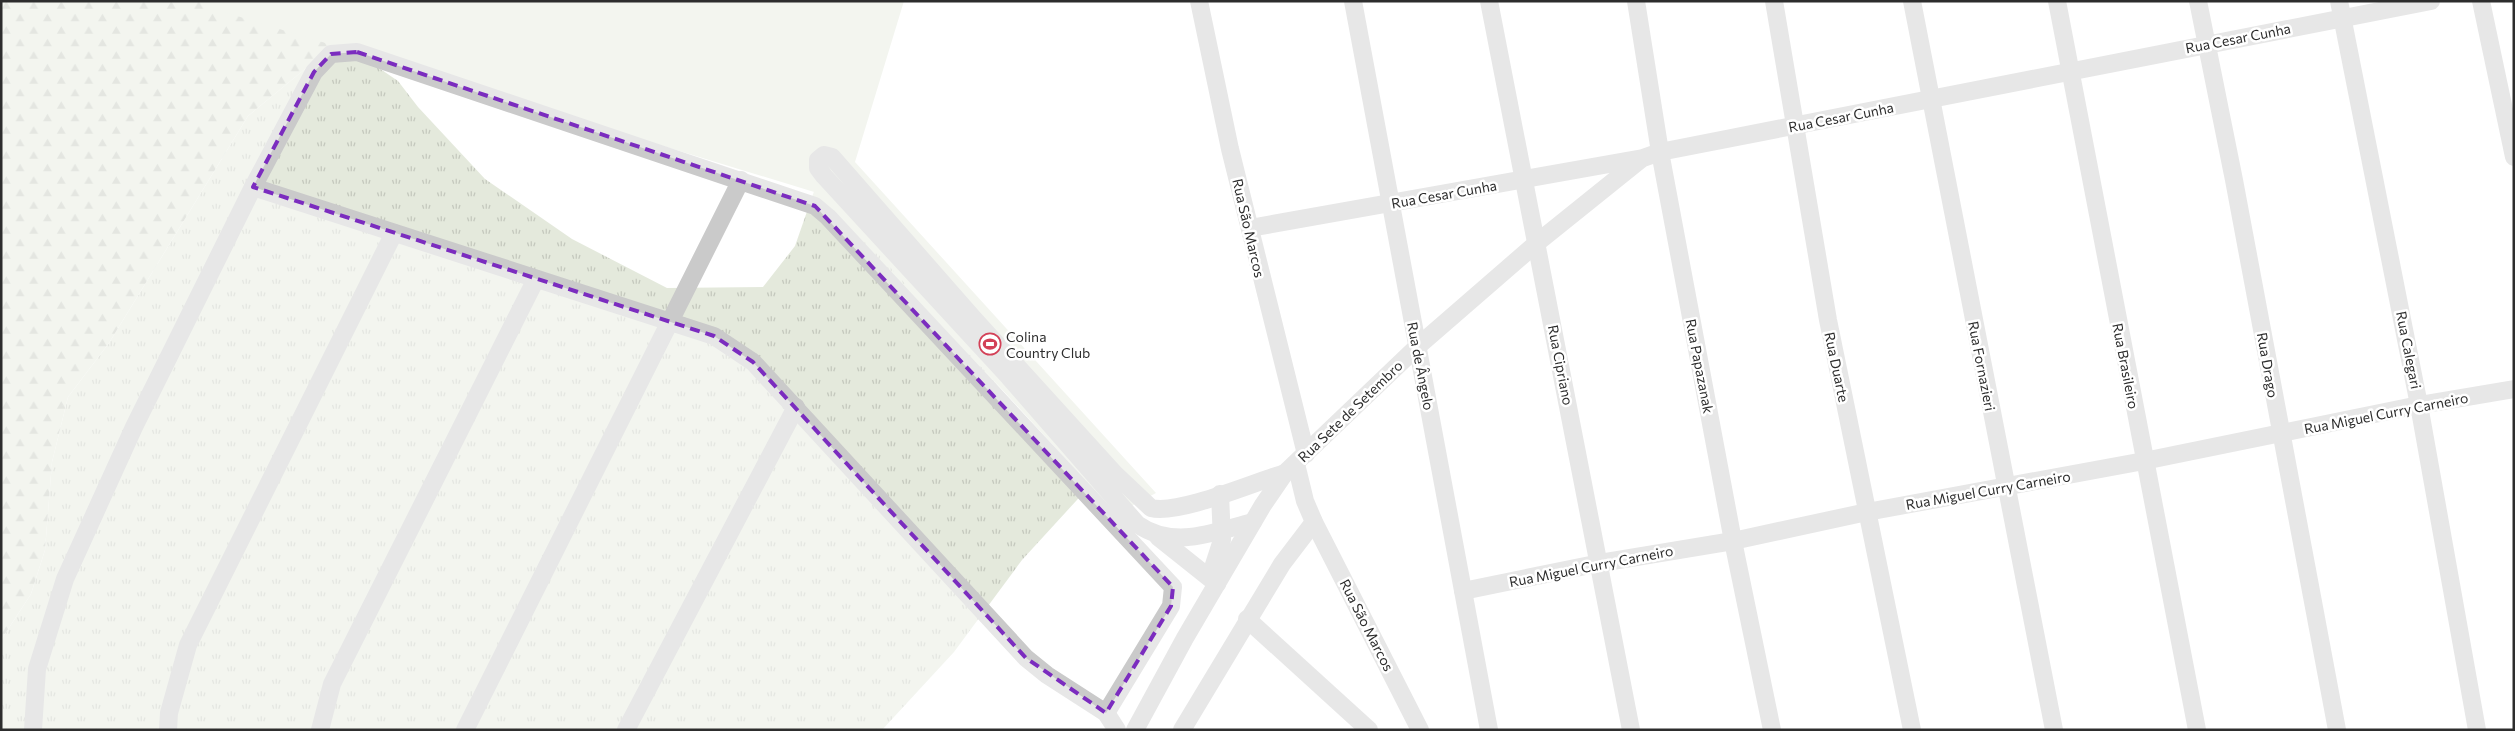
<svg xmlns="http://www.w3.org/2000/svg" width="2515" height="731" font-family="Commissioner,sans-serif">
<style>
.grass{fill:url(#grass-tufts)}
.forest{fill:url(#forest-firs)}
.pitch{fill:#e4e9dc}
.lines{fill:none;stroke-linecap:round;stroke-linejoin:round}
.minor{stroke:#cacaca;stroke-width:18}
.marked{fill:none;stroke:#7b2cbf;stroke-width:4;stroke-dasharray:10 6;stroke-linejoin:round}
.labels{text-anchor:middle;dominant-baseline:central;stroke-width:5;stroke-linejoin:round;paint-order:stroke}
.street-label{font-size:14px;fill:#2d2d2d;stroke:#fff}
.poi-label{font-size:14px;fill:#2d2d2d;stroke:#fff;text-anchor:start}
</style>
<defs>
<pattern id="grass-tufts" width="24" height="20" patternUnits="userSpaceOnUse" patternTransform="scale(1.25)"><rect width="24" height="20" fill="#e4e9dc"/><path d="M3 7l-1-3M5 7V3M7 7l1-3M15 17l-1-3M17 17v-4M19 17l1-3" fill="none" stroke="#c4c8bd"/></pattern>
<pattern id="forest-firs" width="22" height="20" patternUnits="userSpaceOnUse" patternTransform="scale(1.25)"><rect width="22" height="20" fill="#e4e9dc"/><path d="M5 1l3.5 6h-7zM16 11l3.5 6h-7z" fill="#c4c8bd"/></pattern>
</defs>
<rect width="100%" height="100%" fill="#fff"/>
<!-- grass -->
<polygon class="grass" points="339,41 398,81 418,107 485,179 572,239 667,288 763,287 795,246 819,177 1087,489 1022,560 954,652 882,730 1,730 1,640 31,594 45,550 52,462 68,397 109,343 248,116"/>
<!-- forest -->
<polygon class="forest" points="1,1 379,1 372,14 248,116 109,343 68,397 52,462 45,550 31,594 1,640"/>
<!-- pitch -->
<polygon class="pitch" points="203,1 904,1 855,162 1156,493 1116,514 824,195 201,5"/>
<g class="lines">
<!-- minor -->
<g class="minor">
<polyline points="1199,1 1230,149 1306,454"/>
<polyline points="1353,1 1489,730"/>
<polyline points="1489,1 1631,730"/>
<polyline points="1636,1 1660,152 1733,541 1772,730"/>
<polyline points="1774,1 1828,320 1912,730"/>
<polyline points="1912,1 2054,730"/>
<polyline points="2057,1 2197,730"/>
<polyline points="2198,1 2234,180 2337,730"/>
<polyline points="2339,1 2419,405 2477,730"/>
<polyline points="2481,1 2514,157"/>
<polyline points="253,187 714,336 753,362 1026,658 1047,675 1106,713 1117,730"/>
<polyline points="1250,228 1643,158 1660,152 2431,1"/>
<polyline points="1296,464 1305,501 1314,522 1420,730"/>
<path d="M1253,522C1214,532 1174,550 1137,524L1009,377L824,176L818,168V160L824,155L832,157L973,318L1115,474L1151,508C1179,515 1255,482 1285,473"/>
<polyline points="1158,537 1217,584"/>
<polyline points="1210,577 1222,540 1220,494"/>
<polyline points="1463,591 1600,563 1733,541 1867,512 2144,461 2419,405 2514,389"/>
<polyline points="1247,619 1369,730"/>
<polyline points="33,730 37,669 65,579 134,427 253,187 314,72 331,54 357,52 800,201 815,206 828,217 1173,587 1171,606 1106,713"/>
<polyline points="168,730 169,713 188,645 394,233"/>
<polyline points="320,730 332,684 536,279"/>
<polyline points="465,730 741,180"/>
<polyline points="626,730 796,407"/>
<polyline points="1135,730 1185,638 1263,505 1285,473 1417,347 1538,242 1640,160"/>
<polyline points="1182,730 1282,564 1314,522"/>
</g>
</g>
<!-- marked area -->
<path d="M0 0H2515V731H0ZM357,52L815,206L1173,587L1171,606L1106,713L1026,658L753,362L714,336L253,187L314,72L331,54Z" fill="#fff" fill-opacity=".55" fill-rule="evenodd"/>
<path class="marked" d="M357,52L815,206L1173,587L1171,606L1106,713L1026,658L753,362L714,336L253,187L314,72L331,54Z"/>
<!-- icons -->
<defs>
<g id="stadium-ring" transform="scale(1.125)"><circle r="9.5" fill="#fff" stroke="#d34057" stroke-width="1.5"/><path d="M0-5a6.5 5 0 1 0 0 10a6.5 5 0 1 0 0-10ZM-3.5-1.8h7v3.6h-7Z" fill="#d34057"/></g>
</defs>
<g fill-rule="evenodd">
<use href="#stadium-ring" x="990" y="344"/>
</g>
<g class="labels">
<!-- street labels -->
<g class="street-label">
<text transform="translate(2238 38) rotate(-11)">Rua Cesar Cunha</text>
<text transform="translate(1841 117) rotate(-11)">Rua Cesar Cunha</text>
<text transform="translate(1444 194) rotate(-10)">Rua Cesar Cunha</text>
<text transform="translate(1249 228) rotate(77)">Rua São Marcos</text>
<text transform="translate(2409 350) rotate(79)">Rua Calegari</text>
<text transform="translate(1561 365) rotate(79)">Rua Cipriano</text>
<text transform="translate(2268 365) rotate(80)">Rua Drago</text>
<text transform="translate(1421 366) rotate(79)">Rua de Ângelo</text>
<text transform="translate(1700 366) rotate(79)">Rua Papazanak</text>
<text transform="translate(1982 366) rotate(79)">Rua Fornazieri</text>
<text transform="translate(2126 366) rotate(79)">Rua Brasileiro</text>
<text transform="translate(1837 367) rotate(78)">Rua Duarte</text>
<text transform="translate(1350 411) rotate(-44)">Rua Sete de Setembro</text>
<text transform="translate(2386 413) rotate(-11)">Rua Miguel Curry Carneiro</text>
<text transform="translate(1988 490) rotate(-10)">Rua Miguel Curry Carneiro</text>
<text transform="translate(1591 566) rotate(-11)">Rua Miguel Curry Carneiro</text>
<text transform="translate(1367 625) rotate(63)">Rua São Marcos</text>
</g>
<!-- poi labels -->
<g class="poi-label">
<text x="1006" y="336">Colina<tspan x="1006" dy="16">Country Club</tspan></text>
</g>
</g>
<!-- border -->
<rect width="2515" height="731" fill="none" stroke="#2d2d2d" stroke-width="5"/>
</svg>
